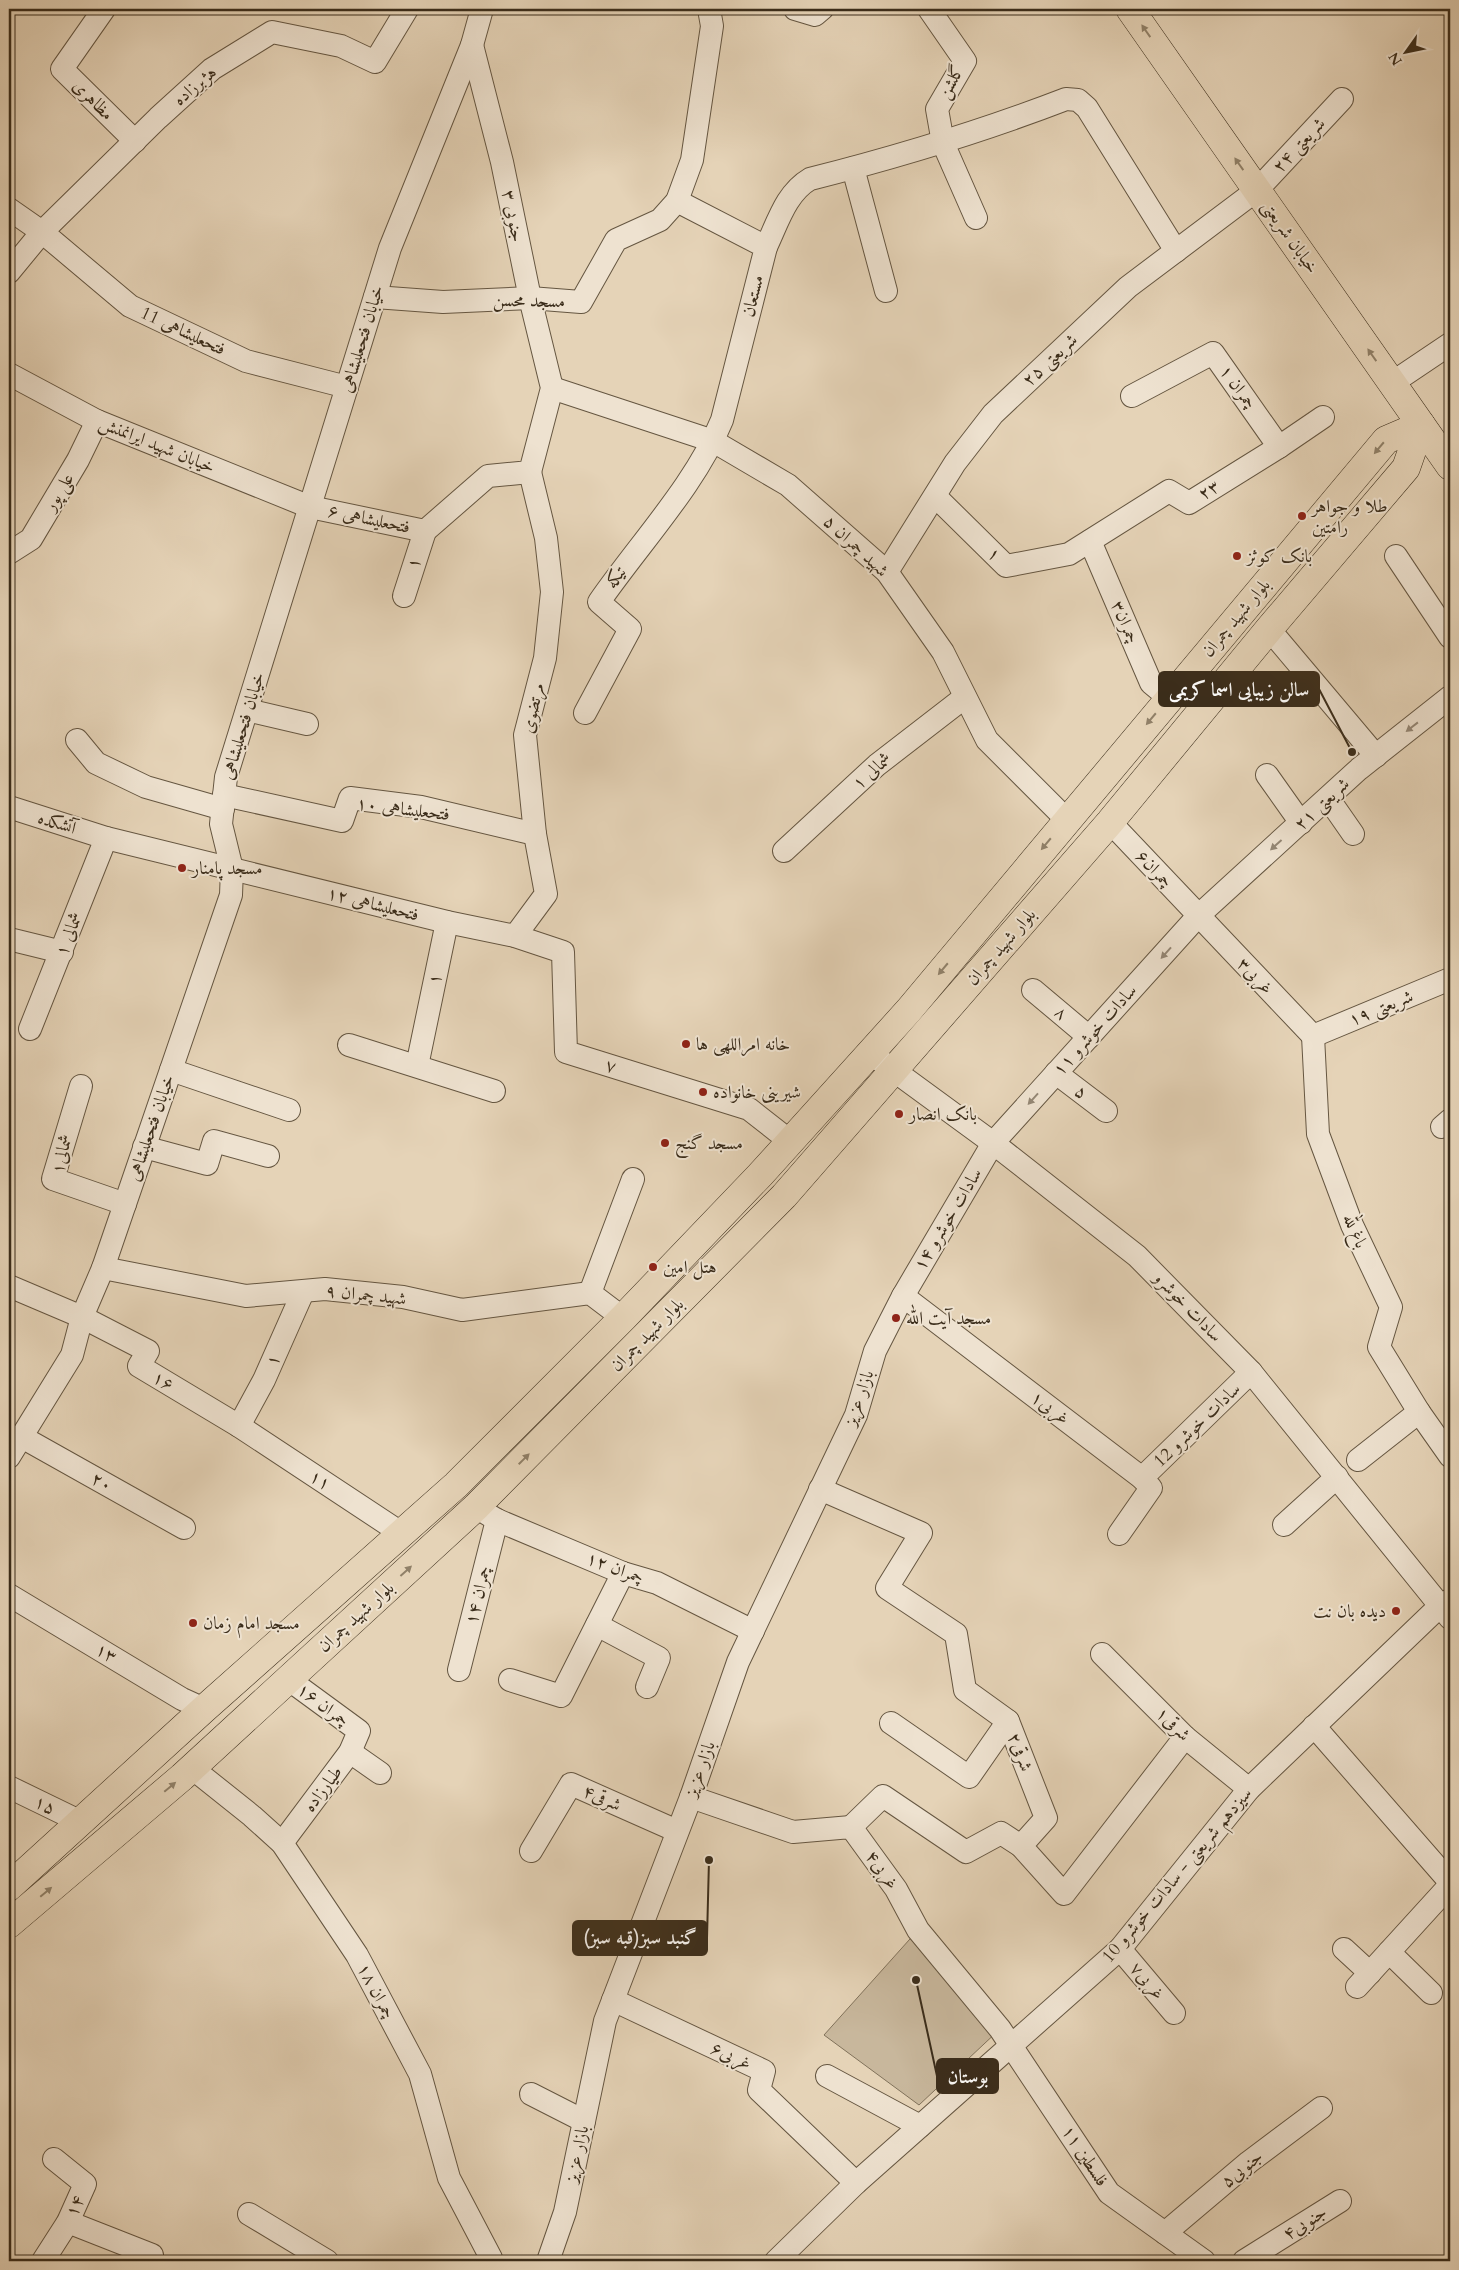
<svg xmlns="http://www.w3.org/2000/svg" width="1459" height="2270" font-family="Cardo,Amiri,serif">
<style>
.green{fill:#c8b79c;stroke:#81725b}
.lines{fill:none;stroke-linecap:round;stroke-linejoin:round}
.minor-casing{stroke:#655641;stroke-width:24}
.major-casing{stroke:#3a2c1a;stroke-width:29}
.minor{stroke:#eee2d0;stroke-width:22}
.major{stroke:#e5d3b7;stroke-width:28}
.oneway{fill:#908068}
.oneway2{fill:#948775}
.poi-dot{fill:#8f2418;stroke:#eee2d0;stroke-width:2}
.labels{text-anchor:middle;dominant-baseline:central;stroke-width:4;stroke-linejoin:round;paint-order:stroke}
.street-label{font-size:18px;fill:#3a2c1a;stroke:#eee2d0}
.poi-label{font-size:18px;fill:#3a2c1a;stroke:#eee2d0;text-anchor:start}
.leader{fill:none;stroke:#3a2c1a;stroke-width:2}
.callout-dot{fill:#3a2c1a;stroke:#eee2d0;stroke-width:2}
.callout{fill:#3a2c1a;stroke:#3a2c1a;stroke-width:2}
.callout-label{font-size:19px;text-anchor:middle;font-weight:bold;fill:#fff}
</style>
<rect width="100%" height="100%" fill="#e5d3b7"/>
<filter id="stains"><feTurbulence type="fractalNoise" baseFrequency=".004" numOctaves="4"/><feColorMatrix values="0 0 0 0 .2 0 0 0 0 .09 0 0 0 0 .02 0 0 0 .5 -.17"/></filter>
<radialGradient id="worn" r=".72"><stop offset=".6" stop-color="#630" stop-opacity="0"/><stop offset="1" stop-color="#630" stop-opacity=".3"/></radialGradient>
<!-- green -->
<polygon class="green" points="918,1930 1000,2029 919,2105 824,2035"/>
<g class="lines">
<!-- minor casing -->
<g class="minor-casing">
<g id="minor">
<polyline points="104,9 62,69 135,141"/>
<polyline points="795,9 815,15 822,9"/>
<polyline points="929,9 965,61 937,109 943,143 976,218"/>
<polyline points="853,168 886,291"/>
<polyline points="9,209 42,232 130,306 246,361 347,387"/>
<path d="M766,247C778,222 786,193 810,179C897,157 983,131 1066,99L1078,100L1087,108L1176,251"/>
<polyline points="9,272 42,232 158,118 212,69 272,32 341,46 375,62 407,9"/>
<polyline points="375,297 443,302 530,298 581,302 616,240 660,220 677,201 692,160 712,26 709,9"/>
<polyline points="9,374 97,421 310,507 425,531 488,476 530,472 552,388 530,298 502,162 472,45"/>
<polyline points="1392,383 1450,344"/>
<polyline points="552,388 713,441 788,485 887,572 943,652 987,740 1066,819"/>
<polyline points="1132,396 1213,353 1279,447"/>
<polyline points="936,497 1006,566 1069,554 1169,491 1189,503 1279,447 1323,417"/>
<polyline points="1090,541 1151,683 1169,698"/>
<polyline points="9,553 31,539 78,460 97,421"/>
<polyline points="1396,556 1450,637"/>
<polyline points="887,572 955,463 993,414 1128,287 1257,190 1342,99"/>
<polyline points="404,596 425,531"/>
<polyline points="1269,629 1376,756"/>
<polyline points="247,710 307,724"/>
<path d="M585,713L630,629L599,602C639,544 696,484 722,420L766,247L677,201"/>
<polyline points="77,740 96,763 146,787 223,809"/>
<polyline points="1267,775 1301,823"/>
<polyline points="224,795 342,821 350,798 421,807 535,834"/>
<polyline points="1328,798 1353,834"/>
<polyline points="9,807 106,838 447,922 515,936 563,952 566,1052 749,1109 791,1142"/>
<polyline points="1110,822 1313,1036"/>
<polyline points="784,851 877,765 965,697"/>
<polyline points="515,936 546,894 535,834 525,735 545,658 552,592 546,538 530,472"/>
<polyline points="9,939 62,952"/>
<polyline points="1033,990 1089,1037"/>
<polyline points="30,1029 106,838"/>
<polyline points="1313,1036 1318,1134 1352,1225 1391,1307 1379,1347 1419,1412 1450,1456"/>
<polyline points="1313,1036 1450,979"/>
<polyline points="349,1045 494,1091"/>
<polyline points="870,1053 993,1143 1137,1256 1251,1372 1450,1618"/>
<polyline points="417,1066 447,922"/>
<polyline points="171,1070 289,1110"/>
<polyline points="1056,1073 1106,1111"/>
<polyline points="81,1086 53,1179 125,1204"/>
<polyline points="1442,1127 1450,1120"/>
<polyline points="144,1147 207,1164 214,1141 268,1156"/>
<polyline points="103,1268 246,1296 325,1289 403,1297 462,1310 590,1293 623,1318"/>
<polyline points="9,1286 82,1317 148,1351 139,1366 239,1426 401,1533"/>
<polyline points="590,1293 633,1179"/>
<polyline points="903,1296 1142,1478 1151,1488 1119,1534"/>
<polyline points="239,1426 264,1380 303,1292"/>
<polyline points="20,1436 184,1528"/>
<polyline points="9,1457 72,1355 82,1317 103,1268 231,895 232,869 221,824 226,777 390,248 472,45 482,9"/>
<polyline points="1358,1460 1419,1412"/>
<polyline points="1142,1478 1251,1372"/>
<polyline points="820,1489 921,1533 887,1588 956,1634 965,1690 1008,1721 1046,1818 1021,1846 1064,1894 1185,1737"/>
<polyline points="476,1507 497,1520 623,1573 657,1583 753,1631"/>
<polyline points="1284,1525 1337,1477"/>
<polyline points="9,1595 182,1699 204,1709"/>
<polyline points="597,1625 659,1658 647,1687"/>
<polyline points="1102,1654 1185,1737 1249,1789"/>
<polyline points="459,1670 497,1520"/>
<polyline points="510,1680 561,1696 623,1573"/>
<polyline points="891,1723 969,1777 1008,1721"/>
<polyline points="1314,1726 1450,1882"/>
<polyline points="350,1752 380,1773"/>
<polyline points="192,1768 252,1816 282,1843 357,1955 420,2074 449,2178 491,2258"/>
<polyline points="9,1787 81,1822"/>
<polyline points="691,1797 793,1832 851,1827 896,1889 918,1930 1000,2029 1109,2193 1204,2261"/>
<polyline points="851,1827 883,1796 966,1852 1001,1833 1021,1846"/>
<polyline points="282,1843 350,1752 359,1731 288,1679"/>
<polyline points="531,1851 571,1784 677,1831"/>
<polyline points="1120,1949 1174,2013"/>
<polyline points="1344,1949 1370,1973"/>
<polyline points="1357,1987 1389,1952"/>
<polyline points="1431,1993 1389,1952 1450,1885"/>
<polyline points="613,2000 764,2071 759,2090 856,2183"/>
<polyline points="827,2076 920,2126"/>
<polyline points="531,2094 584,2121"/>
<polyline points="249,2214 327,2261"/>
<polyline points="68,2222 152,2255"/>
<polyline points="1165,2233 1249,2162 1321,2108"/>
<polyline points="43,2261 68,2222 85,2184 54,2159"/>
<polyline points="548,2261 565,2212 605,2021 691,1797 738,1662 856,1415 875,1351 903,1296 993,1143 1198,916 1359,769 1450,697"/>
<polyline points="776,2261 856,2183 1120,1949 1249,1789 1441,1605 1450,1600"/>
<polyline points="1244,2261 1340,2201"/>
</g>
</g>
<!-- major casing -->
<g class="major-casing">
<g id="major">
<polyline points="1130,9 1450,466"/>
<polyline points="9,1887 204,1709 456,1485 623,1318 760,1175 909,1010 1386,440 1421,425"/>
<polyline points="9,1924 182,1777 476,1507 784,1196 1110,822 1269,629 1406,468 1421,425"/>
</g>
</g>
<!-- minor -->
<use href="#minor" class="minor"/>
<!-- major -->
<use href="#major" class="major"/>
</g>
<!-- one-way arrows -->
<defs><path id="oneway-solid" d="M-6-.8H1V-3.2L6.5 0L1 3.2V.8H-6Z" transform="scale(1.25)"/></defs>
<g class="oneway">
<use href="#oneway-solid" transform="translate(1146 31) rotate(-125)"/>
<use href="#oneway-solid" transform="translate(1239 164) rotate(-125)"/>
<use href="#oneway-solid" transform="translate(1372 355) rotate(-125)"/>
<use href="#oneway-solid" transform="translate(1379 448) rotate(130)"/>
<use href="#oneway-solid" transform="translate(1151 719) rotate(130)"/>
<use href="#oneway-solid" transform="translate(1046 844) rotate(130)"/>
<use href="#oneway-solid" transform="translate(943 969) rotate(130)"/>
<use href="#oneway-solid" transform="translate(524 1459) rotate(-45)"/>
<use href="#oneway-solid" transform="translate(406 1571) rotate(-42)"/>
<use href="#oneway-solid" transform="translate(170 1787) rotate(-40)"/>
<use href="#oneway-solid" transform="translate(46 1892) rotate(-40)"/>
</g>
<g class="oneway2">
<use href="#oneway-solid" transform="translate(1412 727) rotate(142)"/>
<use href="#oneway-solid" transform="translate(1276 845) rotate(138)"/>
<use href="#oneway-solid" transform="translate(1166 953) rotate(132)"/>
<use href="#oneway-solid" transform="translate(1033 1099) rotate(132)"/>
</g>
<!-- markers -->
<g class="poi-dot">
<circle cx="1302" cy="516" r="5"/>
<circle cx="1237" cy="556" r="5"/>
<circle cx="182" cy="868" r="5"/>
<circle cx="686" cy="1044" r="5"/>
<circle cx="703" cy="1092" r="5"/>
<circle cx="899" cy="1114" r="5"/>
<circle cx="665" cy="1143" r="5"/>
<circle cx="653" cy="1267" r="5"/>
<circle cx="896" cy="1318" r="5"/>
<circle cx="1396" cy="1611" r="5"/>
<circle cx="193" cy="1623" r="5"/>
</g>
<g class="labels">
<!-- street labels -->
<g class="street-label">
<text transform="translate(951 82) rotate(-62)">گلشن</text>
<text transform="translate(195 86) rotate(-40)">هژبرزاده</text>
<text transform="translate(93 100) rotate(45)">مظاهری</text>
<text transform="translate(1299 145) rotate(-47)">شریعتی ۲۴</text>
<text transform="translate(513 216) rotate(79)">۳ جنوبی</text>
<text transform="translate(1290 237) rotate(55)">خیابان شریعتی</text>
<text transform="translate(753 296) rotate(-76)">مستعان</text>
<text transform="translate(529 301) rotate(1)">مسجد محسن</text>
<text transform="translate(183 331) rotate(25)">فتحعلیشاهی 11</text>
<text transform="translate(362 339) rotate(-73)">خیابان فتحعلیشاهی</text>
<text transform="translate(1050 360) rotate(-43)">شریعتی ۲۵</text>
<text transform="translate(1238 387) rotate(54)">چمران ۱</text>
<text transform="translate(157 445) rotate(22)">خیابان شهید ایرانمنش</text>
<text transform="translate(1209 490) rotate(-32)">۲۳</text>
<text transform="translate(59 492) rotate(-59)">علی پور</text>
<text transform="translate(369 519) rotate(12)">فتحعلیشاهی ۶</text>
<text transform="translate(856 546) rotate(43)">شهید چمران ۵</text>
<text transform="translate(994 554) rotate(45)">۱</text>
<text transform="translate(414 563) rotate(-72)">۱</text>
<text transform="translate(616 577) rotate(-55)">تیکه</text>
<text transform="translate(1236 618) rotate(-50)">بلوار شهید چمران</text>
<text transform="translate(1125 622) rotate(67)">چمران۳</text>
<text transform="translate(533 708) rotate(-77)">مرتضوی</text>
<text transform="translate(243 726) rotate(-73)">خیابان فتحعلیشاهی</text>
<text transform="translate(872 771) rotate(-41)">شمالی ۱</text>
<text transform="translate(1322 804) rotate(-43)">شریعتی ۲۱</text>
<text transform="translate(403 809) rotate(7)">فتحعلیشاهی ۱۰</text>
<text transform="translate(57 823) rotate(18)">آتشکده</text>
<text transform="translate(1154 869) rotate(47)">چمران۶</text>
<text transform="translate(373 904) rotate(14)">فتحعلیشاهی ۱۲</text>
<text transform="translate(69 934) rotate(-69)">۱ شمالی</text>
<text transform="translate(1001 947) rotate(-49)">بلوار شهید چمران</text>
<text transform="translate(1255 976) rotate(46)">غربی۳</text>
<text transform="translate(435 979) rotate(-78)">۱</text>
<text transform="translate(1381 1008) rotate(-22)">شریعتی ۱۹</text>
<text transform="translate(1061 1013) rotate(40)">۸</text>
<text transform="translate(1095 1030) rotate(-48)">سادات خوشرو ۱۱</text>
<text transform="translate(611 1066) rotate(17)">۷</text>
<text transform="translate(1081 1092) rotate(36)">۵</text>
<text transform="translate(151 1128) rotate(-71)">خیابان فتحعلیشاهی</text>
<text transform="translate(62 1154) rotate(-77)">شمالی۱</text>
<text transform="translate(948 1219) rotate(-59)">سادات خوشرو ۱۴</text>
<text transform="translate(1355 1231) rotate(66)">باغ لله</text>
<text transform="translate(366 1295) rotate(6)">شهید چمران ۹</text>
<text transform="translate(1188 1307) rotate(46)">سادات خوشرو</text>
<text transform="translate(647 1335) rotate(-45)">بلوار شهید چمران</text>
<text transform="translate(273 1360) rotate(-67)">۱</text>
<text transform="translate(163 1381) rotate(31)">۱۶</text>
<text transform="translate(859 1398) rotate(-71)">بازار عزیز</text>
<text transform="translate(1050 1408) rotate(37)">غربی۱</text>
<text transform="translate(1197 1425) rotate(-44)">سادات خوشرو 12</text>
<text transform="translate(320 1480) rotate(33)">۱۱</text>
<text transform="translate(102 1482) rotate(29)">۲۰</text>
<text transform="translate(615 1568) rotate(21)">چمران ۱۲</text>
<text transform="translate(478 1595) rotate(-76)">چمران ۱۴</text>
<text transform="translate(356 1617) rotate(-42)">بلوار شهید چمران</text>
<text transform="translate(106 1653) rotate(31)">۱۳</text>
<text transform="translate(323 1705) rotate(37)">چمران ۱۶</text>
<text transform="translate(1173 1724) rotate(44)">شرقی۱</text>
<text transform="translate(1020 1752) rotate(69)">شرقی۲</text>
<text transform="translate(700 1769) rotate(-70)">بازار عزیز</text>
<text transform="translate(323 1789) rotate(-53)">طیارزاده</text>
<text transform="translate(602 1798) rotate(24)">شرقی۴</text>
<text transform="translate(45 1805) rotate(26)">۱۵</text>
<text transform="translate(882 1870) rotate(55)">غربی۴</text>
<text transform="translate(1177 1875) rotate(-50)">سیزدهم شریعتی - سادات خوشرو 10</text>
<text transform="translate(1147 1981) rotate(50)">غربی۷</text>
<text transform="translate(376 1991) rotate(62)">چمران ۱۸</text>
<text transform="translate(731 2056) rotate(25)">غربی۶</text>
<text transform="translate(577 2154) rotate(-78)">بازار عزیز</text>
<text transform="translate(1085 2156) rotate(57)">فلسطین ۱۱</text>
<text transform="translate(1242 2169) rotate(-39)">جنوبی۵</text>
<text transform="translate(75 2206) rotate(-66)">۱۴</text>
<text transform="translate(1305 2223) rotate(-32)">جنوبی۴</text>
</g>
<!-- poi labels -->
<g class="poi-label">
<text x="1312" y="506">طلا و جواهر<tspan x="1312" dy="21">رامتین</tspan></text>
<text x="1247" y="556">بانک کوثز</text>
<text x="192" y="868">مسجد پامنار</text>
<text x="696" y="1044">خانه امراللهی ها</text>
<text x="713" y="1092">شیرینی خانواده</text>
<text x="909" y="1114">بانک انصار</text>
<text x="675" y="1143">مسجد گنج</text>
<text x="663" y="1267">هتل امین</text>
<text x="906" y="1318">مسجد آیت الله</text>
<text x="1386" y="1611" text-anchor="end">دیده بان نت</text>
<text x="203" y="1623">مسجد امام زمان</text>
</g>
</g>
<!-- callouts -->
<path class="leader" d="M1352 752L1319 689M709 1860L707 1938M916 1980L937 2076"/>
<g class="callout-dot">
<circle cx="1352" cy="752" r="5"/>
<circle cx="709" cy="1860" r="5"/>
<circle cx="916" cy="1980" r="5"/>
</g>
<g class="callout">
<rect x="1159" y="672" width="160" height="34" rx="5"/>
<rect x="573" y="1921" width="134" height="34" rx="5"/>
<rect x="937" y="2059" width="61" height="34" rx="5"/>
</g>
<g class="callout-label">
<text x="1239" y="696">سالن زیبایی اسما کریمی</text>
<text x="640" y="1944">گنبد سبز(قبه سبز)</text>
<text x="968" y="2083">بوستان</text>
</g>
<!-- margin -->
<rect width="1459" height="2270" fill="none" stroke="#e5d3b7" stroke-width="30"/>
<rect x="10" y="10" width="1439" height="2250" fill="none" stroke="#3a2c1a" stroke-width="2.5"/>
<rect x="15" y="15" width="1429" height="2240" fill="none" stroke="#3a2c1a"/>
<!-- north arrow -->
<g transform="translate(1406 52) rotate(237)" stroke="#eee2d0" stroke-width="4" paint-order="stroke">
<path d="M0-4L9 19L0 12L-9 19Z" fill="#3a2c1a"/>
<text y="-8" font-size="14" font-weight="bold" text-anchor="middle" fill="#3a2c1a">N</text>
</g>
<rect width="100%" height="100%" filter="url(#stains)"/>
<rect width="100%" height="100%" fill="url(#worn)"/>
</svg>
